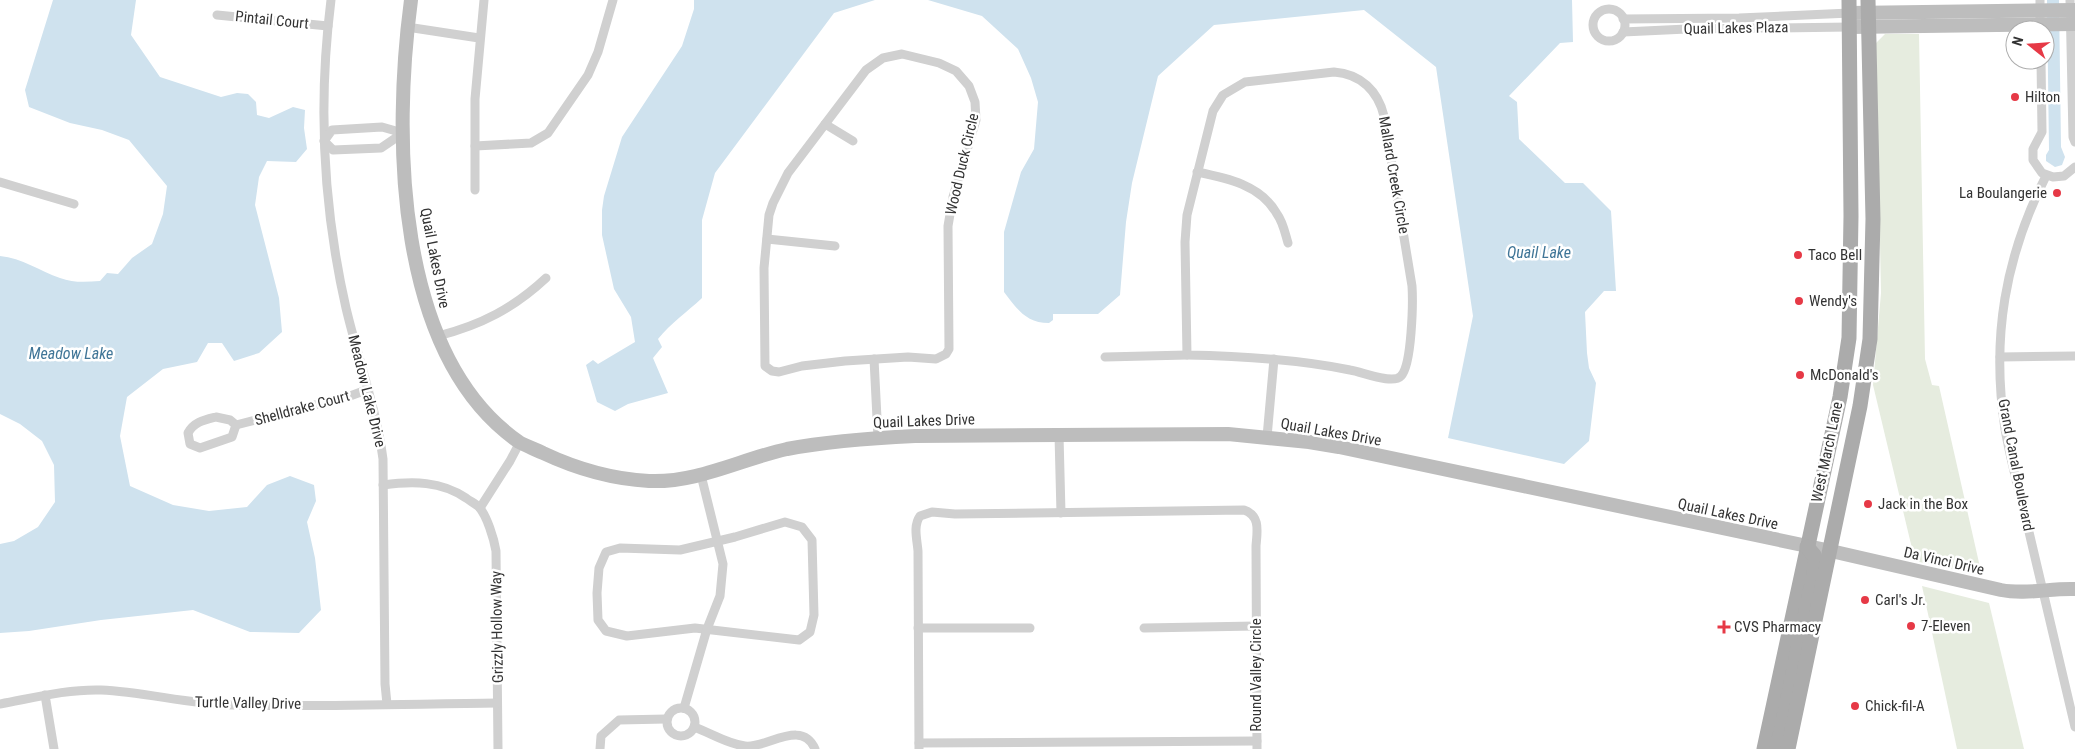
<svg xmlns="http://www.w3.org/2000/svg" width="2075" height="749" font-family="'Roboto Condensed',sans-serif">
<style>
.green{fill:#e6ecdf}
.water{fill:#cfe2ee}
.lines{fill:none;stroke-linecap:round;stroke-linejoin:round}
.street{stroke:#d0d0d0;stroke-width:9}
.secondary{stroke:#bdbdbd;stroke-width:14}
.primary{stroke:#ababab;stroke-width:15}
.poi-dot{fill:#e63946;stroke:#fff;stroke-width:2}
.labels{text-anchor:middle;dominant-baseline:central;stroke-width:5;stroke-linejoin:round;paint-order:stroke}
.street-label{font-size:15px;fill:#333;stroke:#fff}
.poi-label{font-size:15px;fill:#333;stroke:#fff;text-anchor:start}
.water-label{font-size:16px;font-style:italic;fill:#3f7597;stroke:#fff}
</style>
<rect width="100%" height="100%" fill="#fff"/>
<!-- green -->
<g class="green">
<polygon points="1885,34 1919,34 1925,359 1932,385 1939,386 1982,576 1915,561 1873,385 1881,293 1876,43"/>
<polygon points="1922,586 1989,603 2024,749 1957,749"/>
</g>
<!-- water -->
<g class="water">
<path d="M53,0H136L131,35L160,77L221,97L237,93L248,94L256,102L257,115L269,118L293,107L305,110L304,128L307,149L296,162L267,161L259,177L255,205L279,298L282,332L259,353L234,361L222,343H208L197,362L163,369L127,397L120,436L130,486L173,505L209,511L247,507L267,485L290,476L314,485L316,501L307,522L315,558L321,610L299,633L250,632L193,610L101,620L29,631L0,633V544L14,541L38,527L55,502L54,465L42,441L20,424L0,414V256C22,258 40,271 60,278C73,283 86,282 100,281L107,273L118,274L132,258L152,244L163,214L167,186L129,140L102,130L70,123L29,107L25,90Z"/>
<path d="M694,0H875L834,13L715,173L702,220V298C687,312 671,323 658,339L662,347L653,358L668,393L628,404L615,411L597,402L586,365L593,360L598,364L635,342L631,317L614,289L602,235V210L604,196L622,137L682,46L694,9Z"/>
<path d="M928,0H1572L1573,42L1560,43L1509,96L1517,102L1519,139L1565,183H1583L1611,211L1616,291H1604L1585,312L1587,353L1589,368L1596,383L1589,441L1564,464L1448,438L1473,316L1436,67L1364,10L1214,25L1158,76L1132,183L1126,222L1120,295L1098,314H1053V320L1049,323C1026,323 1017,309 1004,292V232L1021,172L1034,149L1038,102L1031,78L1018,49L982,16Z"/>
<polygon points="2047,0 2059,0 2061,147 2065,157 2062,165 2055,167 2046,161 2046,155 2049,150"/>
</g>
<g class="lines">
<!-- street -->
<g class="street">
<path d="M331,0C318,103 323,207 346,308C358,359 376,407 383,459L385,684L387,704"/>
<polyline points="2040,0 2040,30"/>
<polyline points="2070,0 2073,137 2075,142"/>
<circle cx="1609" cy="25" r="16"/>
<polyline points="217,15 328,26"/>
<polyline points="1623,19 1739,18 1850,13"/>
<polyline points="407,27 479,38"/>
<polyline points="1623,32 1687,29 1850,27"/>
<polygon points="902,54 939,63 956,71 969,86 975,102 976,120 953,197 948,226 949,349 946,354 936,359 908,357 845,361 802,366 779,372 772,371 765,366 764,268 769,215 773,203 788,173 866,70 883,58"/>
<polyline points="2041,60 2042,132 2033,149 2033,160 2042,173 2053,177 2064,176 2075,167"/>
<path d="M1334,72C1361,74 1378,91 1384,116L1412,286C1413,302 1412,365 1401,376C1393,385 1363,372 1350,370C1296,359 1242,356 1187,355L1185,242L1187,215L1213,111L1223,95L1245,82Z"/>
<polyline points="825,124 853,141"/>
<polygon points="382,127 403,133 381,148 333,150 324,141 332,130"/>
<polyline points="475,146 531,143 548,133 588,75 598,52 613,0"/>
<path d="M1197,172C1227,178 1261,185 1277,214C1283,222 1285,233 1288,243"/>
<path d="M2046,176C2005,257 1991,338 2005,429C2011,463 2021,498 2029,532C2044,597 2060,662 2075,727"/>
<polyline points="0,182 74,204"/>
<polyline points="475,190 475,99 484,0"/>
<polyline points="767,239 835,246"/>
<path d="M438,336C481,325 514,308 546,278"/>
<polyline points="1105,357 1187,355"/>
<polyline points="2000,357 2075,356"/>
<polyline points="874,359 878,438"/>
<path d="M216,417L230,420L236,425L232,437L200,448L190,444L188,433C194,422 204,420 216,417Z"/>
<polyline points="236,425 350,396 369,389"/>
<polyline points="1059,435 1061,513"/>
<polyline points="1267,437 1274,359"/>
<path d="M383,485C413,481 441,481 466,498C470,501 476,504 479,507C487,516 494,539 496,551L498,749"/>
<polyline points="480,508 510,461 520,442"/>
<polygon points="785,522 802,527 812,540 814,615 810,632 799,640 695,628 627,636 606,631 598,620 597,593 599,568 606,552 620,548 680,550 735,537"/>
<polyline points="918,628 1030,628"/>
<polyline points="1144,628 1256,626"/>
<polyline points="45,695 54,749"/>
<path d="M0,704C33,698 67,689 101,690C145,692 188,704 232,705C321,707 409,704 497,703"/>
<circle cx="681" cy="722" r="14"/>
<polyline points="684,708 707,629 720,596 723,564 701,475"/>
<path d="M694,727C711,733 727,744 745,746C766,749 802,718 815,749"/>
<polyline points="919,743 1257,741"/>
<polyline points="600,749 601,736 619,720 666,719"/>
<path d="M919,749L918,551C917,539 913,526 920,516L932,512L955,514L1244,510C1261,516 1257,532 1256,546L1257,749"/>
</g>
<!-- secondary -->
<g class="secondary">
<path d="M411,0C393,135 394,355 519,442C526,446 535,449 543,453C577,469 612,479 649,481C698,483 741,459 787,449C829,441 873,438 915,436L1228,434L1309,442L1339,447L1831,551L2001,590C2026,595 2050,588 2075,589"/>
<polyline points="1850,13 2075,10"/>
<polyline points="1850,27 2075,24"/>
</g>
<!-- primary -->
<g class="primary">
<polyline points="1764,749 1840,397 1849,338 1851,216 1849,0"/>
<polyline points="1777,749 1816,564 1814,555 1807,547"/>
<polyline points="1788,749 1860,406 1870,339 1873,219 1868,0"/>
</g>
</g>
<!-- markers -->
<g class="poi-dot">
<circle cx="2015" cy="97" r="5"/>
<circle cx="2057" cy="193" r="5"/>
<circle cx="1798" cy="255" r="5"/>
<circle cx="1799" cy="301" r="5"/>
<circle cx="1800" cy="375" r="5"/>
<circle cx="1868" cy="504" r="5"/>
<circle cx="1865" cy="600" r="5"/>
<circle cx="1911" cy="626" r="5"/>
<path d="M1721.5 619.5h5v5h5v5h-5v5h-5v-5h-5v-5h5z"/>
<circle cx="1855" cy="706" r="5"/>
</g>
<g class="labels">
<!-- street labels -->
<g class="street-label">
<text transform="translate(272 20) rotate(6)">Pintail Court</text>
<text transform="translate(1736 28) rotate(-1)">Quail Lakes Plaza</text>
<text transform="translate(962 164) rotate(-77)">Wood Duck Circle</text>
<text transform="translate(1394 175) rotate(80)">Mallard Creek Circle</text>
<text transform="translate(435 258) rotate(79)">Quail Lakes Drive</text>
<text transform="translate(367 391) rotate(76)">Meadow Lake Drive</text>
<text transform="translate(302 408) rotate(-15)">Shelldrake Court</text>
<text transform="translate(924 421) rotate(-2)">Quail Lakes Drive</text>
<text transform="translate(1331 432) rotate(10)">Quail Lakes Drive</text>
<text transform="translate(1827 452) rotate(-78)">West March Lane</text>
<text transform="translate(2016 465) rotate(79)">Grand Canal Boulevard</text>
<text transform="translate(1728 514) rotate(12)">Quail Lakes Drive</text>
<text transform="translate(1944 561) rotate(13)">Da Vinci Drive</text>
<text transform="translate(497 627) rotate(-91)">Grizzly Hollow Way</text>
<text transform="translate(1256 675) rotate(-90)">Round Valley Circle</text>
<text transform="translate(248 703) rotate(1)">Turtle Valley Drive</text>
</g>
<!-- poi labels -->
<g class="poi-label">
<text x="2025" y="97">Hilton</text>
<text x="2047" y="193" text-anchor="end">La Boulangerie</text>
<text x="1808" y="255">Taco Bell</text>
<text x="1809" y="301">Wendy's</text>
<text x="1810" y="375">McDonald's</text>
<text x="1878" y="504">Jack in the Box</text>
<text x="1875" y="600">Carl's Jr.</text>
<text x="1921" y="626">7-Eleven</text>
<text x="1734" y="627">CVS Pharmacy</text>
<text x="1865" y="706">Chick-fil-A</text>
</g>
<!-- water labels -->
<g class="water-label">
<text x="1539" y="252">Quail Lake</text>
<text x="71" y="353">Meadow Lake</text>
</g>
</g>
<!-- north arrow -->
<g transform="translate(2030 45) rotate(287)"><circle r="24" fill="#ffffff" stroke="#adadad"/>
<path d="M0-4L9 19L0 12L-9 19Z" fill="#e63946"/>
<text y="-8" font-size="14" font-weight="bold" text-anchor="middle" fill="#333333">N</text>
</g>
</svg>
